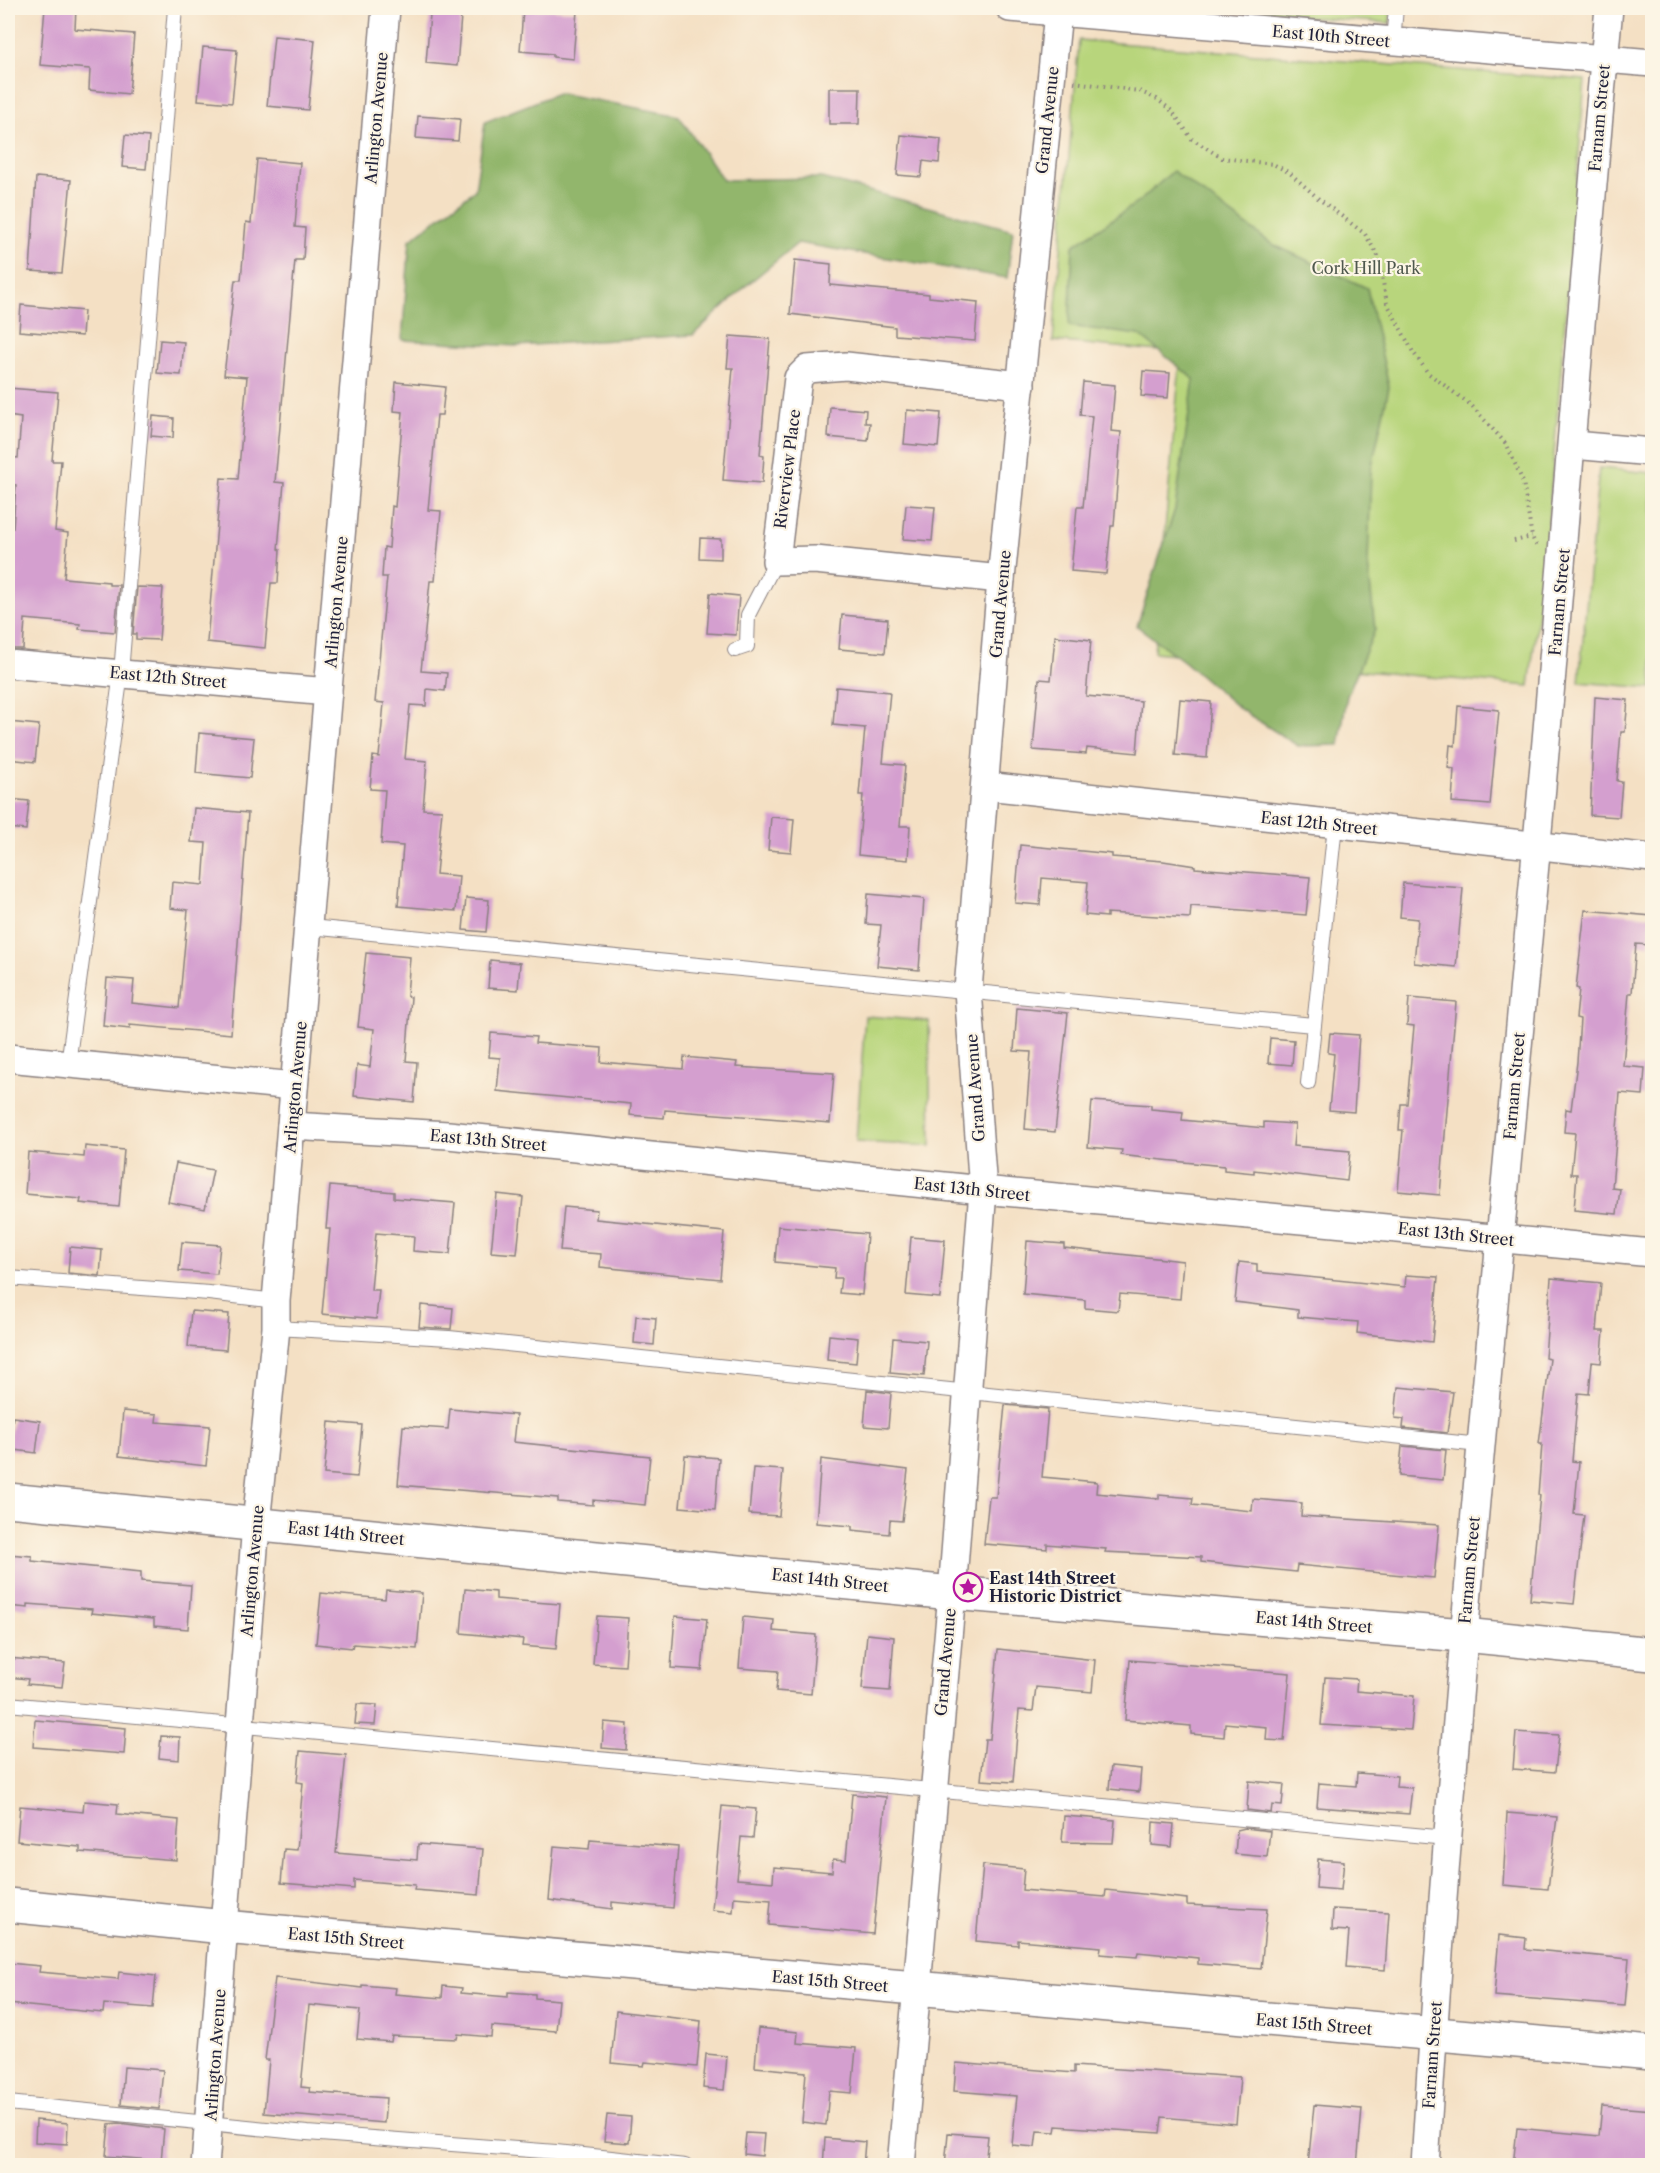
<svg xmlns="http://www.w3.org/2000/svg" width="1660" height="2173" font-family="'Libre Caslon Text',serif">
<style>
.green{fill:#b8d57c;stroke:#6d7c5c;stroke-width:1.5}
.forest{fill:#92b66c;stroke:#5a6c54;stroke-width:1.5}
.building{fill:#d49fcf}
.lines{fill:none;stroke-linecap:round;stroke-linejoin:round}
.lane-casing{stroke:#8b8180;stroke-width:16}
.street-casing{stroke:#8b8180;stroke-width:30}
.secondary-casing{stroke:#8b8180;stroke-width:36}
.path{stroke:#8b8180;stroke-width:4;stroke-dasharray:1.5 4.5;stroke-linecap:butt}
.lane{stroke:#fff;stroke-width:14}
.street{stroke:#fff;stroke-width:27}
.secondary{stroke:#fff;stroke-width:33}
.labels{text-anchor:middle;dominant-baseline:central;stroke-width:4.5;stroke-linejoin:round;paint-order:stroke}
.street-label{font-size:16px;fill:#22223b;stroke:#fcf5e5}
.park-label{font-size:16px;fill:#4f584e;stroke:#fcf5e5}
.poi-label{font-size:16px;font-weight:bold;fill:#22223b;stroke:#fcf5e5;text-anchor:start}
</style>
<rect width="100%" height="100%" fill="#fcf5e5"/>
<filter id="ink" filterUnits="userSpaceOnUse"><feTurbulence type="fractalNoise" baseFrequency=".0167" numOctaves="2"/><feDisplacementMap in="SourceGraphic" scale="12" xChannelSelector="R" yChannelSelector="G"/><feConvolveMatrix kernelMatrix="1 2 1 2 8 2 1 2 1" color-interpolation-filters="sRGB"/></filter>
<filter id="wash" filterUnits="userSpaceOnUse"><feTurbulence type="fractalNoise" baseFrequency=".008" numOctaves="4" result="noise"/><feDisplacementMap in="SourceGraphic" scale="24" xChannelSelector="R" yChannelSelector="G"/><feGaussianBlur stdDeviation="1.35" result="paint"/><feColorMatrix in="noise" values="0 0 0 0 0 0 0 0 0 0 0 0 0 0 0 0 0 1.4 0 .05"/><feComposite in="paint" operator="in"/></filter>
<g filter="url(#wash)">
<rect width="100%" height="100%" fill="#f4e0c4"/>
<!-- green -->
<g class="green">
<polygon points="1181,8 1391,8 1390,23"/>
<polygon points="1079,40 1585,80 1546,551 1529,686 1154,652 1181,353 1053,341"/>
<polygon points="1599,468 1652,473 1652,688 1579,682"/>
<polygon points="865,1016 929,1021 931,1146 856,1142"/>
</g>
<!-- forest -->
<g class="forest">
<polygon points="558,93 679,116 723,180 821,178 1013,230 1007,278 798,243 748,284 693,335 517,346 402,340 410,240 475,190 485,122"/>
<polygon points="1173,171 1272,244 1367,288 1389,387 1371,470 1368,564 1375,630 1347,696 1339,745 1298,746 1240,709 1185,662 1137,626 1175,509 1194,379 1139,335 1069,326 1073,246 1141,200"/>
</g>
<g id="blocks">
<!-- building -->
<g class="building">
<polygon points="45,8 76,8 75,29 134,34 129,94 89,90 90,69 40,65"/>
<polygon points="523,9 577,11 573,59 553,57 553,54 520,51"/>
<polygon points="430,14 461,16 457,66 426,63"/>
<polygon points="274,36 315,40 308,110 267,106"/>
<polygon points="203,47 237,50 232,103 198,100"/>
<polygon points="829,88 860,88 859,124 829,124"/>
<polygon points="418,116 460,119 458,141 416,138"/>
<polygon points="125,135 149,137 146,169 122,167"/>
<polygon points="901,135 941,139 939,163 923,161 921,177 897,175"/>
<polygon points="257,159 300,163 295,227 305,228 303,260 295,260 275,482 284,483 278,549 280,550 278,583 271,583 265,648 207,642 221,478 238,479 247,377 224,375 235,280 241,280 246,222 251,223"/>
<polygon points="36,177 71,180 62,273 30,271"/>
<polygon points="795,260 831,264 830,285 929,294 929,297 978,302 975,341 895,335 895,327 790,314"/>
<polygon points="21,305 84,311 82,336 19,331"/>
<polygon points="730,336 770,339 760,455 764,456 762,483 723,480 733,368 727,368"/>
<polygon points="160,340 184,342 181,375 157,373"/>
<polygon points="1143,371 1170,373 1168,398 1141,396"/>
<polygon points="396,382 445,387 442,415 437,415 428,510 441,511 435,581 430,581 421,671 447,673 445,691 427,689 426,706 410,705 405,759 427,761 423,809 442,810 436,874 459,876 456,911 398,906 403,846 381,844 385,790 370,789 373,756 379,757 384,703 375,702 387,577 382,577 384,547 389,548 392,506 395,507 403,412 394,411"/>
<polygon points="1083,382 1115,385 1111,431 1121,432 1114,526 1111,526 1106,574 1071,571 1077,507 1083,507 1092,416 1080,415"/>
<polygon points="8,388 58,392 52,461 61,461 55,531 68,533 64,578 109,582 109,585 119,585 115,632 79,629 80,624 25,619 23,649 8,649 8,527 13,528 16,485 8,484 8,457 18,458 21,418 8,416"/>
<polygon points="830,407 866,410 865,423 870,423 868,441 828,437"/>
<polygon points="907,410 941,413 938,447 904,444"/>
<polygon points="153,416 174,418 173,438 151,436"/>
<polygon points="906,505 935,507 932,541 903,539"/>
<polygon points="700,538 721,539 721,559 699,558"/>
<polygon points="137,587 163,588 159,640 136,639 136,634 133,634"/>
<polygon points="710,593 739,596 736,635 707,633"/>
<polygon points="842,615 888,619 885,653 839,649"/>
<polygon points="1055,636 1091,640 1086,696 1141,701 1137,753 1087,748 1086,754 1033,750 1039,679 1051,680"/>
<polygon points="836,687 890,692 883,763 905,765 900,826 910,826 908,860 858,855 863,795 859,795 865,728 833,725"/>
<polygon points="1595,697 1628,700 1625,732 1621,732 1617,781 1622,782 1619,817 1590,815"/>
<polygon points="1180,699 1211,702 1207,758 1175,755"/>
<polygon points="1458,706 1499,710 1490,805 1452,802 1454,769 1448,768 1450,745 1455,746"/>
<polygon points="8,722 39,725 35,762 8,759"/>
<polygon points="199,733 254,738 250,778 196,773"/>
<polygon points="8,799 29,801 26,830 8,828"/>
<polygon points="194,808 248,813 231,1034 130,1025 130,1029 103,1026 107,978 134,980 132,1003 179,1008 188,910 170,908 172,882 203,885 206,843 191,842"/>
<polygon points="771,817 794,819 791,852 768,850"/>
<polygon points="1020,845 1112,854 1112,857 1163,861 1195,866 1195,868 1310,877 1306,915 1191,906 1190,918 1107,913 1107,917 1085,915 1088,882 1042,878 1040,905 1015,903"/>
<polygon points="1403,883 1463,888 1456,967 1414,963 1418,919 1400,917"/>
<polygon points="868,894 924,899 919,970 877,966 881,925 866,924"/>
<polygon points="466,898 489,900 486,932 463,930"/>
<polygon points="1585,910 1652,916 1649,945 1636,944 1632,993 1629,993 1623,1066 1645,1068 1643,1095 1620,1093 1612,1188 1620,1189 1617,1214 1574,1210 1577,1174 1571,1174 1575,1133 1564,1132 1566,1109 1571,1110 1577,1062 1580,1019 1576,1018 1579,989 1576,988"/>
<polygon points="366,953 410,957 407,996 411,997 406,1061 417,1062 414,1102 354,1096 357,1065 370,1067 374,1029 358,1027"/>
<polygon points="490,960 520,963 518,990 488,988"/>
<polygon points="1409,998 1456,1002 1440,1195 1398,1191 1403,1130 1399,1130 1401,1104 1407,1104 1414,1026 1407,1025"/>
<polygon points="1017,1008 1068,1013 1055,1132 1025,1129 1031,1052 1014,1051"/>
<polygon points="491,1033 536,1037 535,1043 602,1048 601,1062 683,1069 684,1057 737,1062 736,1067 834,1073 830,1123 665,1110 664,1118 630,1115 631,1104 497,1091 500,1058 489,1057"/>
<polygon points="1330,1033 1359,1035 1354,1112 1329,1110 1334,1054 1328,1053"/>
<polygon points="1270,1038 1294,1040 1292,1065 1268,1063"/>
<polygon points="1092,1101 1151,1105 1151,1109 1183,1112 1182,1120 1264,1128 1264,1122 1295,1124 1293,1146 1350,1151 1347,1181 1254,1170 1254,1173 1224,1170 1224,1166 1153,1159 1121,1155 1122,1150 1088,1147"/>
<polygon points="85,1146 124,1150 119,1207 80,1203 81,1199 25,1194 28,1152 84,1157"/>
<polygon points="176,1163 213,1170 205,1209 168,1202"/>
<polygon points="330,1186 394,1192 394,1198 455,1203 450,1254 413,1251 414,1236 376,1233 371,1290 379,1290 376,1319 322,1314 330,1229 326,1229"/>
<polygon points="497,1194 523,1197 517,1254 491,1252"/>
<polygon points="564,1207 597,1210 596,1219 724,1232 720,1279 600,1267 601,1254 560,1251"/>
<polygon points="778,1226 867,1234 862,1295 839,1293 841,1278 834,1278 835,1268 775,1262"/>
<polygon points="911,1237 945,1240 940,1298 906,1295"/>
<polygon points="1027,1241 1064,1244 1064,1248 1183,1261 1180,1299 1120,1294 1118,1311 1085,1308 1085,1300 1023,1294"/>
<polygon points="182,1242 220,1245 217,1274 179,1271"/>
<polygon points="70,1247 102,1250 100,1276 68,1273"/>
<polygon points="1239,1262 1257,1264 1257,1272 1405,1287 1406,1275 1438,1277 1432,1342 1357,1333 1358,1322 1298,1317 1298,1310 1235,1302"/>
<polygon points="1551,1278 1601,1283 1597,1331 1604,1331 1601,1363 1592,1362 1589,1394 1578,1393 1572,1461 1579,1462 1574,1514 1584,1515 1574,1604 1530,1600 1540,1495 1538,1495 1542,1444 1539,1444 1550,1359 1545,1358"/>
<polygon points="421,1305 453,1308 451,1329 419,1327"/>
<polygon points="191,1311 229,1314 226,1350 188,1347"/>
<polygon points="636,1316 656,1318 654,1345 634,1343"/>
<polygon points="829,1335 858,1338 856,1363 827,1360"/>
<polygon points="893,1338 927,1341 924,1376 890,1373"/>
<polygon points="1398,1387 1453,1392 1447,1433 1403,1428 1404,1419 1395,1418"/>
<polygon points="867,1390 891,1393 888,1428 864,1426"/>
<polygon points="1005,1405 1048,1409 1042,1477 1097,1482 1096,1493 1159,1499 1159,1495 1193,1498 1192,1505 1252,1511 1253,1499 1302,1503 1301,1516 1439,1525 1434,1578 1297,1565 1296,1572 1201,1562 1201,1557 1105,1552 1106,1549 1047,1544 1047,1549 984,1544 989,1497 996,1497"/>
<polygon points="450,1409 516,1415 513,1442 650,1456 645,1505 593,1500 593,1505 558,1502 558,1498 398,1485 403,1426 448,1429"/>
<polygon points="123,1411 157,1414 156,1422 210,1426 206,1466 119,1456"/>
<polygon points="13,1417 40,1421 36,1453 8,1449"/>
<polygon points="329,1422 362,1425 357,1477 324,1474"/>
<polygon points="1402,1446 1446,1450 1443,1480 1399,1476"/>
<polygon points="685,1455 719,1458 715,1510 680,1507"/>
<polygon points="821,1459 908,1470 902,1521 890,1520 889,1534 852,1530 852,1526 816,1523"/>
<polygon points="753,1468 783,1470 779,1516 749,1514"/>
<polygon points="8,1554 32,1556 32,1561 141,1572 141,1581 191,1585 188,1629 154,1626 154,1619 91,1613 92,1609 28,1604 28,1608 8,1606"/>
<polygon points="465,1589 496,1592 496,1599 560,1604 556,1649 522,1646 523,1639 461,1633"/>
<polygon points="386,1590 422,1593 417,1649 353,1644 352,1648 316,1644 321,1593 385,1599"/>
<polygon points="597,1616 628,1618 625,1666 593,1664"/>
<polygon points="675,1616 707,1619 702,1670 671,1668"/>
<polygon points="743,1617 774,1620 773,1631 816,1635 811,1694 776,1691 778,1671 739,1668"/>
<polygon points="867,1634 894,1637 890,1691 862,1689"/>
<polygon points="998,1649 1095,1660 1092,1692 1036,1687 1033,1711 1019,1710 1013,1782 981,1780 985,1739 990,1739"/>
<polygon points="8,1658 65,1663 62,1687 27,1684 28,1679 8,1677"/>
<polygon points="1130,1660 1290,1673 1284,1741 1266,1740 1267,1727 1225,1723 1224,1737 1191,1734 1191,1726 1125,1720"/>
<polygon points="1325,1677 1357,1679 1356,1691 1414,1696 1411,1730 1321,1725"/>
<polygon points="357,1704 377,1705 375,1725 355,1724"/>
<polygon points="35,1720 126,1728 124,1754 33,1747"/>
<polygon points="604,1722 628,1724 626,1750 602,1748"/>
<polygon points="1516,1732 1559,1735 1555,1772 1513,1769"/>
<polygon points="161,1736 180,1737 179,1760 159,1758"/>
<polygon points="300,1751 346,1755 336,1853 417,1860 418,1844 483,1849 479,1895 414,1890 415,1885 354,1880 354,1889 281,1883 284,1849 297,1850 303,1783 297,1782"/>
<polygon points="1111,1766 1141,1769 1139,1792 1109,1789"/>
<polygon points="1357,1773 1397,1776 1396,1787 1412,1788 1409,1814 1317,1807 1319,1783 1356,1786"/>
<polygon points="1249,1781 1284,1784 1282,1806 1272,1805 1271,1813 1247,1810"/>
<polygon points="852,1794 886,1797 873,1934 769,1925 771,1900 734,1897 733,1912 712,1910 722,1806 756,1809 753,1838 741,1837 737,1879 773,1882 774,1867 832,1872 833,1859 846,1860"/>
<polygon points="84,1801 118,1804 117,1814 179,1820 176,1860 80,1852 80,1847 17,1841 20,1806 83,1812"/>
<polygon points="1507,1813 1557,1817 1548,1889 1503,1885"/>
<polygon points="1064,1816 1115,1820 1113,1843 1062,1842"/>
<polygon points="1153,1822 1174,1824 1172,1847 1152,1845"/>
<polygon points="1245,1828 1270,1831 1267,1857 1235,1854 1237,1830"/>
<polygon points="590,1840 678,1847 673,1908 612,1902 612,1909 549,1900 554,1846 589,1849"/>
<polygon points="1318,1859 1344,1861 1341,1890 1316,1888"/>
<polygon points="983,1865 1024,1869 1022,1890 1105,1897 1106,1890 1187,1899 1187,1905 1267,1909 1261,1969 1198,1964 1198,1958 1138,1952 1137,1957 1100,1954 1101,1947 1018,1940 1018,1945 976,1941"/>
<polygon points="1333,1909 1389,1912 1385,1970 1346,1967 1349,1931 1332,1930"/>
<polygon points="1499,1935 1526,1938 1525,1949 1629,1959 1625,2006 1494,1996"/>
<polygon points="8,1963 40,1966 39,1972 118,1979 119,1972 156,1976 153,2008 104,2004 103,2013 8,2004"/>
<polygon points="275,1978 362,1988 362,1985 396,1988 395,1994 442,1998 443,1986 462,1988 461,1993 508,1997 508,1992 535,1994 535,1998 559,2000 556,2031 492,2026 491,2037 458,2034 457,2039 392,2036 391,2042 357,2039 360,2010 309,2005 301,2087 310,2088 309,2092 386,2098 384,2123 264,2113 269,2060 265,2060"/>
<polygon points="616,2011 701,2021 697,2067 645,2062 644,2066 611,2063"/>
<polygon points="758,2028 798,2032 797,2043 856,2048 852,2093 829,2091 826,2125 802,2122 806,2072 755,2067"/>
<polygon points="706,2054 727,2056 724,2090 703,2088"/>
<polygon points="956,2063 1074,2073 1074,2066 1240,2077 1236,2124 1162,2117 1160,2133 1056,2126 1055,2132 1037,2131 1035,2147 1012,2145 1017,2096 954,2091"/>
<polygon points="124,2067 163,2070 159,2109 121,2105"/>
<polygon points="1314,2105 1362,2109 1357,2166 1308,2166"/>
<polygon points="1602,2106 1653,2110 1653,2166 1513,2166 1517,2128 1599,2136"/>
<polygon points="607,2115 631,2117 629,2143 604,2141"/>
<polygon points="36,2120 68,2123 67,2144 35,2142"/>
<polygon points="119,2123 164,2129 161,2161 106,2156 109,2124"/>
<polygon points="746,2133 764,2134 762,2156 744,2154"/>
<polygon points="948,2133 988,2136 985,2166 945,2166"/>
<polygon points="825,2138 865,2142 863,2166 823,2166"/>
</g>
</g>
</g>
<g filter="url(#ink)">
<use href="#blocks" fill-opacity="0" stroke="#8b8180" stroke-width="1.5"/>
<g class="lines">
<!-- lane casing -->
<g class="lane-casing">
<g id="lane">
<polyline points="1393,41 1396,8"/>
<polyline points="735,650 747,646 748,615 776,561"/>
<polyline points="310,927 1313,1025"/>
<polyline points="68,1064 121,673 175,8"/>
<polyline points="1308,1083 1335,825"/>
<polyline points="8,1278 209,1293 276,1301"/>
<polyline points="276,1328 449,1338 1480,1445"/>
<polyline points="8,1704 1447,1838"/>
<polyline points="8,2103 307,2133 556,2152 685,2166"/>
</g>
</g>
<!-- street casing -->
<g class="street-casing">
<g id="street">
<polyline points="1010,8 1652,63"/>
<polyline points="1573,445 1652,452"/>
<polyline points="1001,579 815,560 776,561 798,378 807,369 846,366 1021,385"/>
<polyline points="8,664 328,692"/>
<polyline points="986,786 1652,858"/>
<polyline points="8,1058 294,1086"/>
<polyline points="291,1126 448,1135 983,1190 1652,1253"/>
<polyline points="205,2166 256,1524 276,1328 276,1301 386,8"/>
<polyline points="901,2166 952,1593 983,1190 968,990 1001,579 1058,12"/>
<path d="M1425,2166C1451,1727 1496,1290 1536,853C1562,572 1582,289 1609,8"/>
</g>
</g>
<!-- secondary casing -->
<g class="secondary-casing">
<g id="secondary">
<polyline points="8,1500 952,1593 1464,1635 1652,1654"/>
<polyline points="8,1905 224,1927 1652,2053"/>
</g>
</g>
<!-- path -->
<g class="path">
<polyline points="1074,82 1139,91 1157,99 1172,111 1192,139 1222,158 1273,164 1290,173 1319,199 1365,234 1378,256 1387,303 1413,352 1428,373 1472,406 1507,445 1523,482 1532,537 1537,547"/>
<polyline points="1514,541 1532,537"/>
</g>
<!-- lane -->
<use href="#lane" class="lane"/>
<!-- street -->
<use href="#street" class="street"/>
<!-- secondary -->
<use href="#secondary" class="secondary"/>
</g>
</g>
<!-- icons -->
<defs>
<g id="sight-ring" transform="scale(1.5)"><circle r="9.5" fill="#fcf5e5" stroke="#b5179e" stroke-width="1.5"/><path d="M0-6L1.8-2.2L6-1.7L2.9 1.2L3.7 5.4L0 3.3L-3.7 5.4L-2.9 1.2L-6-1.7L-1.8-2.2Z" fill="#b5179e"/></g>
</defs>
<g fill-rule="evenodd">
<use href="#sight-ring" x="968" y="1587"/>
</g>
<g class="labels">
<!-- street labels -->
<g class="street-label">
<text transform="translate(1331 36) rotate(5)">East 10th Street</text>
<text transform="translate(376 118) rotate(-85)">Arlington Avenue</text>
<text transform="translate(1599 118) rotate(-85)">Farnam Street</text>
<text transform="translate(1047 120) rotate(-84)">Grand Avenue</text>
<text transform="translate(787 469) rotate(-83)">Riverview Place</text>
<text transform="translate(336 602) rotate(-85)">Arlington Avenue</text>
<text transform="translate(1559 602) rotate(-85)">Farnam Street</text>
<text transform="translate(1000 604) rotate(-85)">Grand Avenue</text>
<text transform="translate(168 677) rotate(5)">East 12th Street</text>
<text transform="translate(1319 823) rotate(6)">East 12th Street</text>
<text transform="translate(1514 1086) rotate(-85)">Farnam Street</text>
<text transform="translate(295 1087) rotate(-85)">Arlington Avenue</text>
<text transform="translate(975 1088) rotate(-94)">Grand Avenue</text>
<text transform="translate(488 1140) rotate(5)">East 13th Street</text>
<text transform="translate(972 1189) rotate(6)">East 13th Street</text>
<text transform="translate(1456 1234) rotate(6)">East 13th Street</text>
<text transform="translate(346 1533) rotate(6)">East 14th Street</text>
<text transform="translate(1469 1570) rotate(-85)">Farnam Street</text>
<text transform="translate(252 1571) rotate(-85)">Arlington Avenue</text>
<text transform="translate(830 1580) rotate(6)">East 14th Street</text>
<text transform="translate(1314 1622) rotate(5)">East 14th Street</text>
<text transform="translate(945 1662) rotate(-85)">Grand Avenue</text>
<text transform="translate(346 1938) rotate(5)">East 15th Street</text>
<text transform="translate(830 1981) rotate(5)">East 15th Street</text>
<text transform="translate(1314 2024) rotate(5)">East 15th Street</text>
<text transform="translate(215 2055) rotate(-86)">Arlington Avenue</text>
<text transform="translate(1432 2055) rotate(-86)">Farnam Street</text>
</g>
<!-- park labels -->
<g class="park-label">
<text x="1366" y="268">Cork Hill Park</text>
</g>
<!-- poi labels -->
<g class="poi-label">
<text x="989" y="1578">East 14th Street<tspan x="989" dy="18">Historic District</tspan></text>
</g>
</g>
<!-- margin -->
<rect width="1660" height="2173" fill="none" stroke="#fcf5e5" stroke-width="30"/>
</svg>
